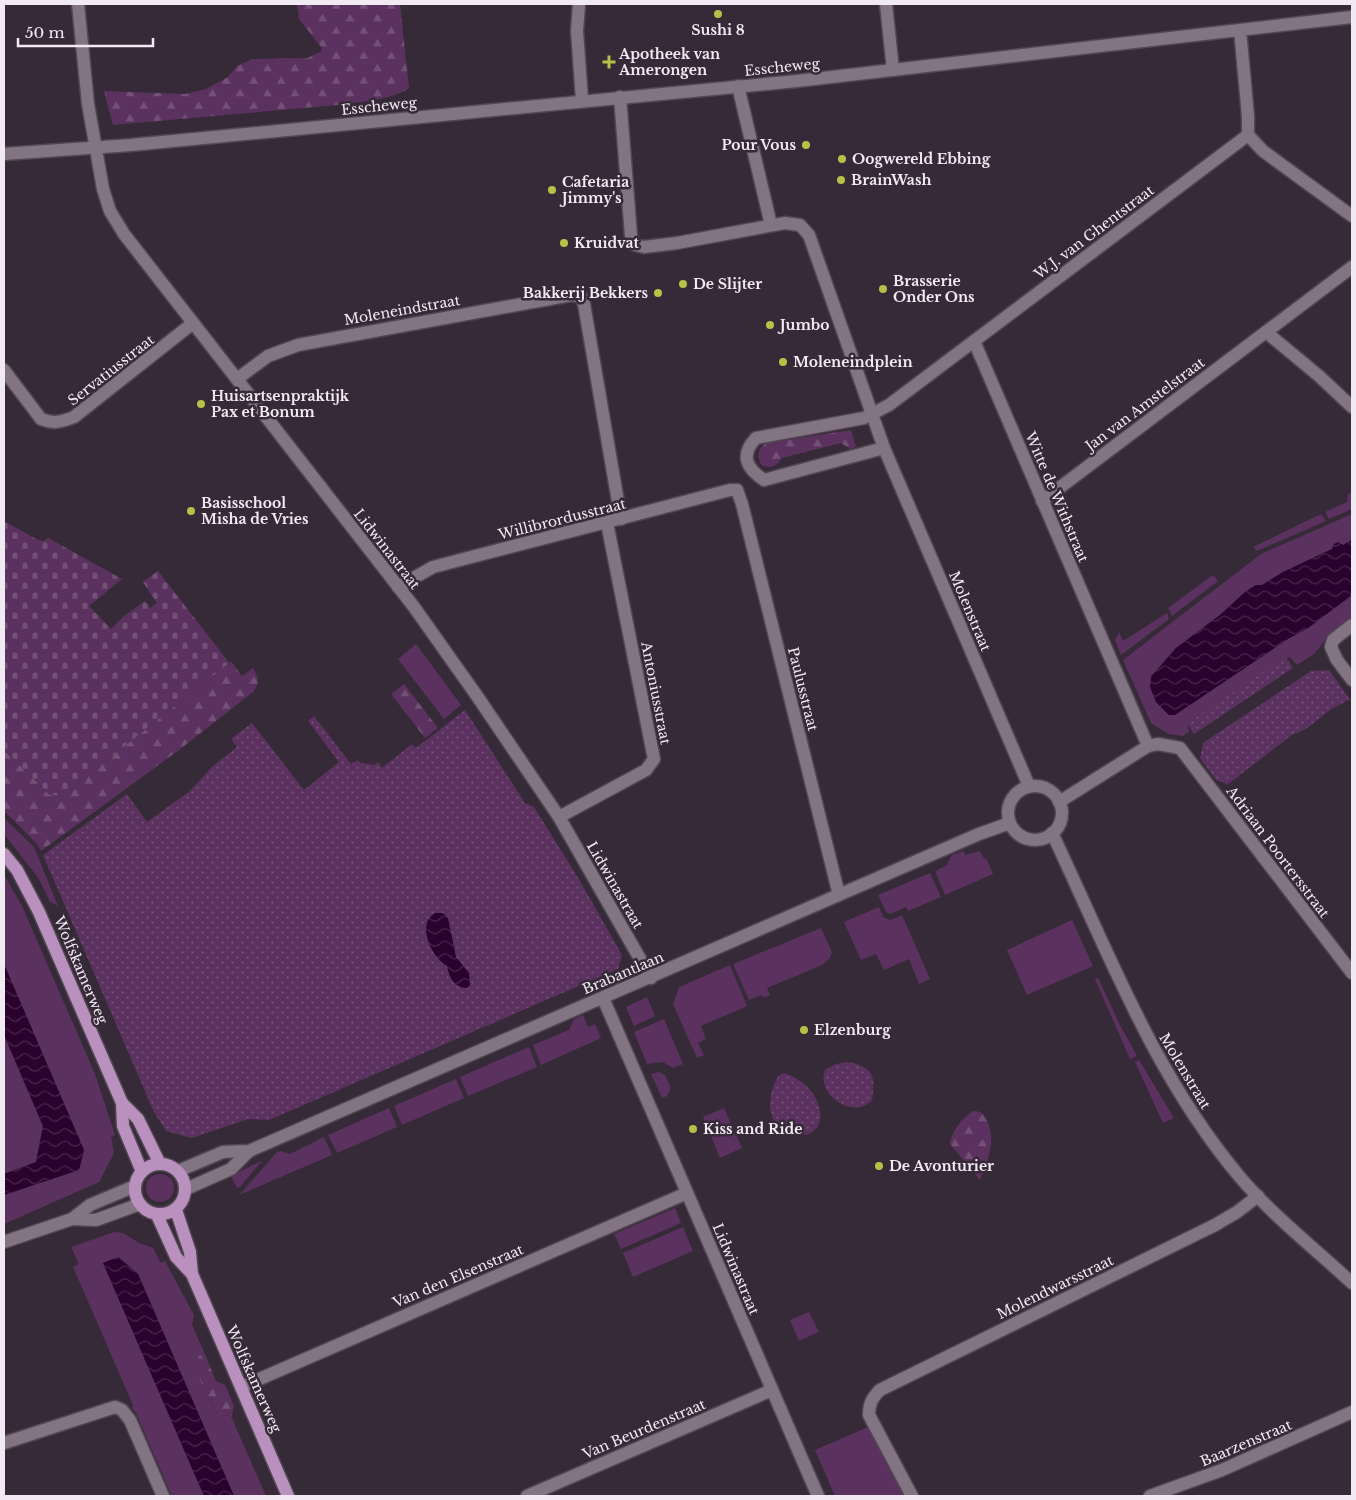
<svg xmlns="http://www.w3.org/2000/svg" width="1356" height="1500" font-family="'Libre Baskerville',serif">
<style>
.grass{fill:#5b325f}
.forest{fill:url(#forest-firs)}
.cemetery{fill:url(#cemetery-stones)}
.park{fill:url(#park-dots)}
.water{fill:url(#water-waves)}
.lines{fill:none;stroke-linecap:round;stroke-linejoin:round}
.minor-casing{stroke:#514752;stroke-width:15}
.major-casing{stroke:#514752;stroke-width:15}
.minor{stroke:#837484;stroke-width:12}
.major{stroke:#ba91be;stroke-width:12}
.poi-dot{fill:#b7c148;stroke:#372a38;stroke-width:2}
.labels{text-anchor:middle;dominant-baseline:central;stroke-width:5;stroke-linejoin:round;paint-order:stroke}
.poi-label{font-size:14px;font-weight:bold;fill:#f2eaf3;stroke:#372a38;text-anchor:start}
.street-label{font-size:14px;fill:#f2eaf3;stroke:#372a38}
</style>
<defs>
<pattern id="forest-firs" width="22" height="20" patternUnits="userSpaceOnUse" patternTransform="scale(1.25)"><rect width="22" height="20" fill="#5b325f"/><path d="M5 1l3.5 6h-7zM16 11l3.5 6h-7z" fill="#735076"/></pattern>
<pattern id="cemetery-stones" width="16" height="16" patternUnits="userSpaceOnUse" patternTransform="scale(1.25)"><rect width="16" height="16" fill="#5b325f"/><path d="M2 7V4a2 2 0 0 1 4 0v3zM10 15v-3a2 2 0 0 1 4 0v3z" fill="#735076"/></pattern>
<pattern id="park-dots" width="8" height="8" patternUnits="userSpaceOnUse" patternTransform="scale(1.25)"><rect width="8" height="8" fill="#5b325f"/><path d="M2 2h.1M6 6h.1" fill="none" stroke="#735076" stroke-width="1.8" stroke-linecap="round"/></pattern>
<pattern id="water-waves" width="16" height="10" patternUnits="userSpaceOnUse" patternTransform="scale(1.25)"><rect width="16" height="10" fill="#29022d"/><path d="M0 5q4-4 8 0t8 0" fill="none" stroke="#48274c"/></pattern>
</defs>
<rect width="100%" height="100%" fill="#372a38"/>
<!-- grass -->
<g class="grass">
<polygon points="1352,492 1352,509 1329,519 1325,512 1347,502 1348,494"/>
<polygon points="1321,514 1326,521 1257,551 1253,547"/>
<polygon points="1352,514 1352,540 1343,545 1338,543 1334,544 1332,549 1283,572 1262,585 1256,585 1245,592 1220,615 1176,648 1151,676 1156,702 1169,715 1176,714 1288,639 1308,628 1352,595 1352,618 1327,638 1314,654 1297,665 1290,657 1286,658 1187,723 1189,732 1183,736 1168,734 1151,723 1123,660 1261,554"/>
<polygon points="1213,575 1218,581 1172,616 1168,608"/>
<polygon points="1167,613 1169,619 1121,655 1115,640 1119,632 1123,641"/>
<polygon points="416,644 461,705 444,719 398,659"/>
<polygon points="4,818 34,847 58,906 50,902 39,879 4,834"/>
<polygon points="964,851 965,855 980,851 984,859 986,858 993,874 945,895 935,871 947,865 952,855"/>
<polygon points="930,873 941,897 908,911 906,907 890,914 886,912 878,895"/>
<polygon points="4,875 22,906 95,1074 115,1135 111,1137 114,1153 99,1182 4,1224 4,1195 79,1170 84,1150 4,964"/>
<polygon points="879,907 883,917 890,920 902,915 930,979 919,984 909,959 884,970 876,954 861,960 844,922"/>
<polygon points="1072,920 1093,966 1027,995 1007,950"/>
<polygon points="821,928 832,952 830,958 822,965 767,988 770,995 764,998 762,995 749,1000 733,964"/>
<polygon points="730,965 747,1006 701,1026 706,1039 698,1043 704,1055 697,1058 673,1004 679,987"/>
<polygon points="1098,978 1120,1025 1137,1056 1130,1059 1095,979"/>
<polygon points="647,997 655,1016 634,1026 626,1007"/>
<polygon points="583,1015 588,1027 595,1024 601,1038 541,1065 533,1045 569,1030 574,1019"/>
<polygon points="664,1019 683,1064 673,1068 663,1062 647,1064 634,1032"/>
<polygon points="4,1035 43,1126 36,1162 4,1174"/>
<polygon points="529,1047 537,1067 468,1096 460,1077"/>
<polygon points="1139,1060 1174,1118 1163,1123 1135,1062"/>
<polygon points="659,1072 665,1075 671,1088 667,1096 662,1098 651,1074"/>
<polygon points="456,1079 464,1098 402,1125 394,1106"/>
<polygon points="389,1108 397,1127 337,1153 328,1135"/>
<polygon points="724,1108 742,1148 720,1158 703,1117"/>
<polygon points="324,1137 332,1155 239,1195 239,1194 242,1192 277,1152 281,1151 290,1154"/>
<polygon points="261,1161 261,1162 240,1187 237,1188 231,1176"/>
<circle cx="160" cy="1188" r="14"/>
<polygon points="675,1208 681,1223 621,1249 614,1234"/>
<polygon points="683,1227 693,1251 633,1277 623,1253"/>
<path d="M114,1232L123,1233L139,1243L153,1248L161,1263L165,1261L194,1315L192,1325L204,1352L199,1356C200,1377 204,1400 220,1415L231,1416L266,1496H234L138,1274L118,1257L103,1263L204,1496H172L136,1413L132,1408L133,1405L73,1267L79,1264L71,1247Z"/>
<polygon points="809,1312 819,1332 799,1341 790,1320"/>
<polygon points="868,1427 904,1496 835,1496 815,1450"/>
</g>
<!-- forest -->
<g class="forest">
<path d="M297,4H400L409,88C392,100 358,102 337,105L113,125L104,91L185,94L206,89L228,77L237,66L252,59L307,58L322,51L321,47L299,19Z"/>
<path d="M851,430L856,447L850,449L841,443L782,458C777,466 770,470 761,464L758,457L760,448L767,443Z"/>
<path d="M158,571L229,663L231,661L242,676L253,668C259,678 260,683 253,692L179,750L41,851L37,844L4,811V750L50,795L62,796L210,678L143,582Z"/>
<polygon points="404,684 438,728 425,738 391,694"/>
<path d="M973,1111C980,1111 983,1113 986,1119C997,1138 988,1161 980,1180L950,1144C951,1132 963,1117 973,1111Z"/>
<path d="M204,1352L216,1381L225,1385L234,1406L232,1416L220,1415C209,1405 192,1370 199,1356Z"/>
</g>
<!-- cemetery -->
<polygon class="cemetery" points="4,521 38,540 44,541 48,538 122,579 89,606 111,629 123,617 145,601 150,608 157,603 143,582 158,571 229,663 62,796 50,795 4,750"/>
<!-- park -->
<g class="park">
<polygon points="1286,657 1293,668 1194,734 1187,723"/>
<path d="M1329,670L1351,701L1347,700C1341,705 1336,706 1330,710C1318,719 1307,731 1293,734L1227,785L1223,782L1217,781L1200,758L1203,743L1311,671Z"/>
<polygon points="465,710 525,803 534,807 580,881 622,955 618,969 269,1120 248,1119 192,1138 166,1131 154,1112 43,855 127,794 147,822 190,791 213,766 237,747 231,739 252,723 304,790 339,762 308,721 314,716 351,764 358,760 361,763 375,765 378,762 382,768 412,744 416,748"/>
<path d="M848,1062C873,1067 876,1076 872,1100C854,1121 815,1094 825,1070L836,1064Z"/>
<path d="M784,1073C799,1078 812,1088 818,1103C836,1155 743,1143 778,1076Z"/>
</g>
<!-- water -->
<g class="water">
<polygon points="1352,540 1352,595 1308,628 1288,639 1175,715 1169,715 1156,702 1150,687 1151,677 1176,648 1220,615 1245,592 1256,585 1262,585 1283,572 1332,549 1334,544 1338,542 1343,545"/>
<path d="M435,913H443L448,918L456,957L469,973L470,985L467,988C454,988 449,977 447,966C431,957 416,923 435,913Z"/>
<polygon points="4,964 84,1150 79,1170 4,1195 4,1174 36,1162 43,1126 4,1035"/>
<polygon points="118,1257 138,1274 234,1496 204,1496 103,1263"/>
</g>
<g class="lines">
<!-- minor casing -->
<g class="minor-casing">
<g id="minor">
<polyline points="78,4 88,104 103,189 110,211 124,234 414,607 477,696 559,817 651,978"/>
<polyline points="579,4 577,31 582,100"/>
<polyline points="886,4 893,70"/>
<polyline points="1240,30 1248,116 1248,135"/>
<polyline points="738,86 771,225"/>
<polyline points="620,97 631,236 635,245 644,247 677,243 785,223 800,225 809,235 884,448 1029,786"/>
<polyline points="1248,135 1263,151 1352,216"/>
<polyline points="4,154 131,145 797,81 1352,17"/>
<polyline points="1266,332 1319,376 1352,407"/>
<polyline points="974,341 1148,746"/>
<path d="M4,370L41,419C53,424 61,422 74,417L193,323"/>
<polyline points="237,379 268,356 298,345 571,295 581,296 584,304 621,519"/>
<path d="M884,448L764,480C746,468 740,455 756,438L864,418L889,405L1248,135"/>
<polyline points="1042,501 1352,267"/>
<polyline points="398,587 433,567 730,490 737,490 742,504 839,895"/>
<polyline points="1352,625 1333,640 1331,647 1337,660 1352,680"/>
<circle cx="1035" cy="813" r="27"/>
<polyline points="1059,802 1148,746 1158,744 1180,748 1352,973"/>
<polyline points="559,817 646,770 654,759 607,523"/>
<path d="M1052,833C1109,953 1153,1073 1239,1176C1271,1214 1315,1249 1352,1283"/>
<polyline points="603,998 818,1496"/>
<polyline points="178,1171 223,1152 249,1151 979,834 1010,823"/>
<polyline points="186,1189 231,1169 249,1151"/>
<polyline points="72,1219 96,1220 140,1204"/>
<polyline points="4,1242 72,1219 90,1205 135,1186"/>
<polyline points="241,1387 687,1193"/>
<polyline points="4,1443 115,1407 122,1410 130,1420 163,1496"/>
<polyline points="527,1496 772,1390"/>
<path d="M912,1496L869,1415C869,1404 872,1398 880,1390L1215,1225L1237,1212L1258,1196"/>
<polyline points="1150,1496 1222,1470 1352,1412"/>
</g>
</g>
<!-- major casing -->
<g class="major-casing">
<g id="major">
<polyline points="4,854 17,870 39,912 122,1103 123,1126 142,1172"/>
<polyline points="122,1103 138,1119 160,1164"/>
<circle cx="160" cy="1189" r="25"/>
<polyline points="176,1210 190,1252 192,1274"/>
<polyline points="157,1215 176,1257 192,1274 288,1496"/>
</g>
</g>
<!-- minor -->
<use href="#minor" class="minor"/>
<!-- major -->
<use href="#major" class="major"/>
</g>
<!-- markers -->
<g class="poi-dot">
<circle cx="718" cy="14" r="5"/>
<path d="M606.5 54.5h5v5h5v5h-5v5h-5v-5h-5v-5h5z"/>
<circle cx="806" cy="145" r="5"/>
<circle cx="842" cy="159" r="5"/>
<circle cx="841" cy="180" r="5"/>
<circle cx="552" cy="190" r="5"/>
<circle cx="564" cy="243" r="5"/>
<circle cx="683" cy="284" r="5"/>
<circle cx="883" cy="289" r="5"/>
<circle cx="658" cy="293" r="5"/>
<circle cx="770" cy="325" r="5"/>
<circle cx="783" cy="362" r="5"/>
<circle cx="201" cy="404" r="5"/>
<circle cx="191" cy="511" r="5"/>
<circle cx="804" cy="1030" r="5"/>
<circle cx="693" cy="1129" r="5"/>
<circle cx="879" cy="1166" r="5"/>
</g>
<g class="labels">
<!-- poi labels -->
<g class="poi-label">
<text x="718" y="30" text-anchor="middle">Sushi 8</text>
<text x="619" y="54">Apotheek van<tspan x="619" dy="16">Amerongen</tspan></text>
<text x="796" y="145" text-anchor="end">Pour Vous</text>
<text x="852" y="159">Oogwereld Ebbing</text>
<text x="851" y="180">BrainWash</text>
<text x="562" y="182">Cafetaria<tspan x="562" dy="16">Jimmy's</tspan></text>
<text x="574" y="243">Kruidvat</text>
<text x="893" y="281">Brasserie<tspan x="893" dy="16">Onder Ons</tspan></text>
<text x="693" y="284">De Slijter</text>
<text x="648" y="293" text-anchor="end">Bakkerij Bekkers</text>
<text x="780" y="325">Jumbo</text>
<text x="793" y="362">Moleneindplein</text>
<text x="211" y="396">Huisartsenpraktijk<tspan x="211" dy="16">Pax et Bonum</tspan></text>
<text x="201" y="503">Basisschool<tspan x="201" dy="16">Misha de Vries</tspan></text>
<text x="814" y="1030">Elzenburg</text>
<text x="703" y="1129">Kiss and Ride</text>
<text x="889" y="1166">De Avonturier</text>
</g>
<!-- street labels -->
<g class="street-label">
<text transform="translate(782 67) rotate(-6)">Esscheweg</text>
<text transform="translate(379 106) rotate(-6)">Esscheweg</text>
<text transform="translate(1094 232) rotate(-37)">W.J. van Ghentstraat</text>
<text transform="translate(402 310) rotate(-10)">Moleneindstraat</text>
<text transform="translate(111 370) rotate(-38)">Servatiusstraat</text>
<text transform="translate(1145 404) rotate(-37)">Jan van Amstelstraat</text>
<text transform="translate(1057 497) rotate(67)">Witte de Withstraat</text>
<text transform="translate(562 519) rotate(-14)">Willibrordusstraat</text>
<text transform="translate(387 549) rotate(52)">Lidwinastraat</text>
<text transform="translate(970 611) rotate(67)">Molenstraat</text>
<text transform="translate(803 689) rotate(76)">Paulusstraat</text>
<text transform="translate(656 693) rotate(79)">Antoniusstraat</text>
<text transform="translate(1278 852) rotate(53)">Adriaan Poortersstraat</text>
<text transform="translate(615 885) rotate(60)">Lidwinastraat</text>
<text transform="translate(81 970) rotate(67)">Wolfskamerweg</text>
<text transform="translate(623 973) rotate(-23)">Brabantlaan</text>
<text transform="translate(1185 1071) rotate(59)">Molenstraat</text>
<text transform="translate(736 1269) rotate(67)">Lidwinastraat</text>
<text transform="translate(458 1276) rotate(-23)">Van den Elsenstraat</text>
<text transform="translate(1055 1287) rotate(-26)">Molendwarsstraat</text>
<text transform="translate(254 1379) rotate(66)">Wolfskamerweg</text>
<text transform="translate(644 1429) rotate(-23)">Van Beurdenstraat</text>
<text transform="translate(1246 1443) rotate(-23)">Baarzenstraat</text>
</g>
</g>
<!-- border -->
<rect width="1356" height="1500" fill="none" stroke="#f2eaf3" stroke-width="10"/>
<!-- scale -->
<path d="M18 38v8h135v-8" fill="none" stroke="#f2eaf3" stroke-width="2.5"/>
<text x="25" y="38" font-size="15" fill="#f2eaf3" stroke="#372a38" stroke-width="4" paint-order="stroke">50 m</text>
</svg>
